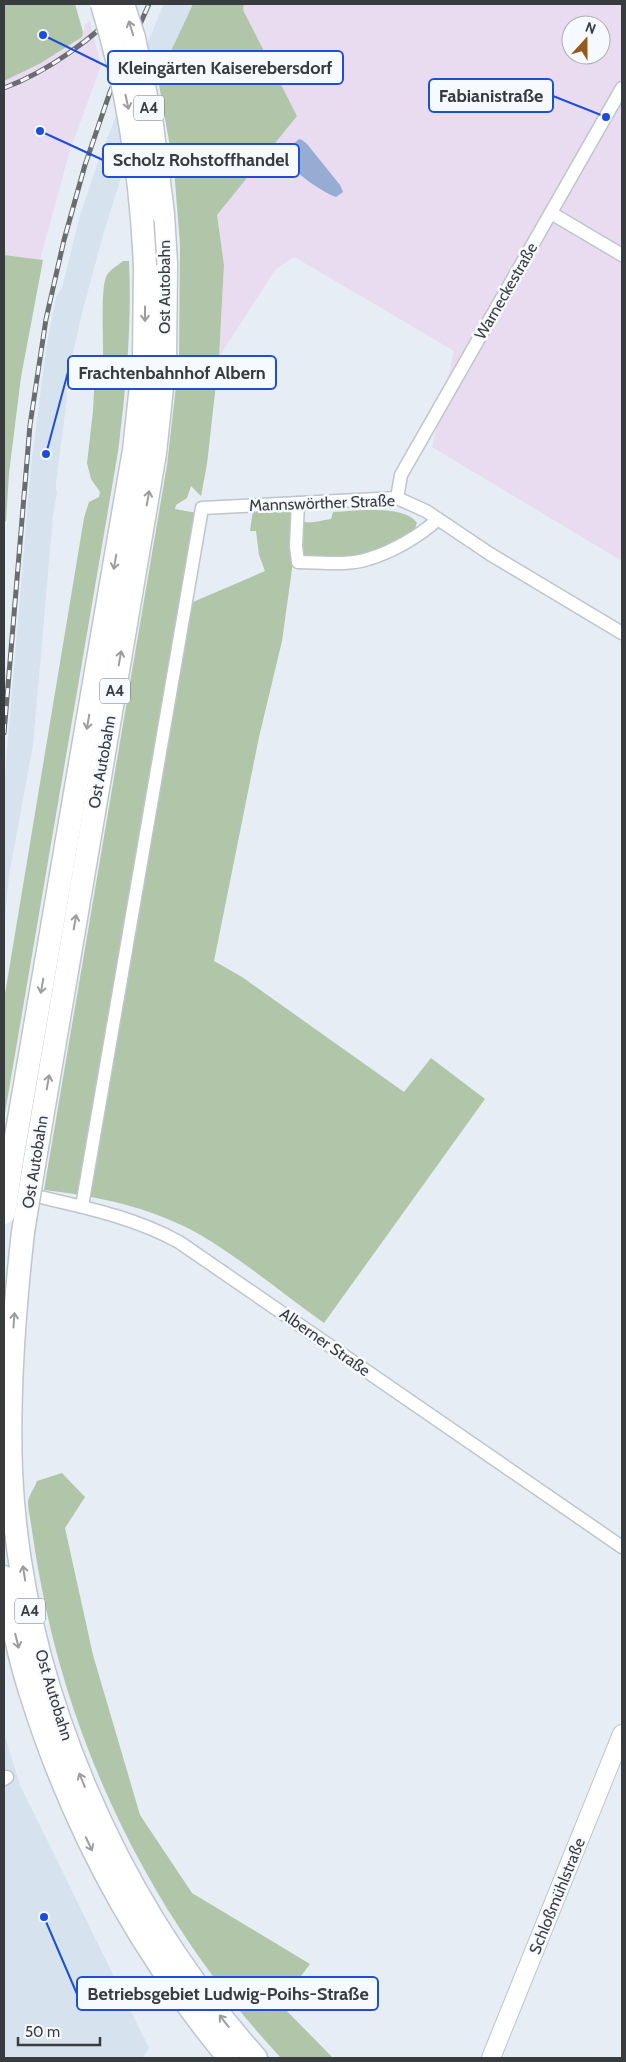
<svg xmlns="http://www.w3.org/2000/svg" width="626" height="2062" font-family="Cabin,sans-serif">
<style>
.built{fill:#d7e2ef}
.industrial{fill:#eadcf0;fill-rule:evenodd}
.green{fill:#b1c5a9}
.water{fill:#96acd3}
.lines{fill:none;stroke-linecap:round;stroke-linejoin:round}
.street-casing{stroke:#bec5cc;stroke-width:15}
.secondary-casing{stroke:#bec5cc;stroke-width:20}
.highway-casing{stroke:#bec5cc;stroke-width:25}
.street{stroke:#fff;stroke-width:12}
.secondary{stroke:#fff;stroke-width:18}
.highway{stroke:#fff;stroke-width:22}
.rail-casing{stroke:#696d70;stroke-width:5}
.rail{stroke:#f6fafe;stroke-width:3;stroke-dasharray:9;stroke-linecap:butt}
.highway-bridge-casing{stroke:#bec5cc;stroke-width:25;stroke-linecap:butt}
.highway-bridge{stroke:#fff;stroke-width:22}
.oneway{stroke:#9c9e9e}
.labels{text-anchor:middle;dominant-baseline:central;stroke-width:5;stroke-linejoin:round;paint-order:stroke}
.shield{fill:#f6fafe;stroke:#727578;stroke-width:1}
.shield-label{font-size:15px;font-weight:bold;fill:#393c3e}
.street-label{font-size:16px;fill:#393c3e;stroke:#f6fafe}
.leader{fill:none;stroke:#1d4ed8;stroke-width:2}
.callout-dot{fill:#1d4ed8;stroke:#f6fafe;stroke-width:2}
.callout{fill:#f6fafe;stroke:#1d4ed8;stroke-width:2}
.callout-label{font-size:18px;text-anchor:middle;font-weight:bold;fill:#393c3e}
</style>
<rect width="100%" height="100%" fill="#e6edf4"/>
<!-- built -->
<g class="built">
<polygon points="164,4 193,4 136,130 103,235 81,317 66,386 67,398 56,483 56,491 57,492 53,516 33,745 9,875 4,930 4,786 31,467 46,349 56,297 62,288 80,215 97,165 114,121"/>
<polygon points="4,1733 20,1785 149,2048 142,2058 4,2058"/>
</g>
<!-- industrial -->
<g class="industrial">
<path d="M244,4H622V561L432,447L454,351L296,258H292L275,270L219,357L224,265L217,215L297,116L242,10ZM571,25H601V55H571Z"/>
<polygon points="90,21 101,66 70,150 40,260 4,255 4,81 58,53 82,37 85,24"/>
</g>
<!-- green -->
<g class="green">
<polygon points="4,4 75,4 83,32 82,37 41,63 4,81"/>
<path d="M193,4H244L243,10L297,116L217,215L224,265L219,357L207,464L201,496L191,486L187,498L176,505L175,509L197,513L193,602L265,571L259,555L256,531H250L253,510H289C302,528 312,522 331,519L333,512C353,511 405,504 417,523L415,528L416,530C401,540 369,557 351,558C330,559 315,554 293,562L282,641L259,737L214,961L242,977L404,1092L431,1058L485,1099L324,1323C282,1293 242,1259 197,1233C150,1207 97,1196 44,1190L167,465L179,360L180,244L174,169L158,79Z"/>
<polygon points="4,255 43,260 21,377 9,473 6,521 4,522"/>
<path d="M123,261H129C132,325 126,388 118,452L4,1119V1000L84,518L89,502L99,497L100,492L91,479L87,463L93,411L95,371L103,364C104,344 100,293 106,277C109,270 117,266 123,261Z"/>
<path d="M62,1473L85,1497L65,1528L93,1655L140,1815L192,1893L310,1964L280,2004L333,2058H281C159,1927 74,1760 41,1584C37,1564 34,1544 31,1524C30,1517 28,1509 28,1502C29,1495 35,1487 37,1481Z"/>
</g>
<!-- water -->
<path class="water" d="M299,139L302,140L307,144L340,185L343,192L336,197C324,193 290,171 287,158C286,157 287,151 287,150Z"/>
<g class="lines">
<!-- street casing -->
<g class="street-casing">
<g id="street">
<polyline points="551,213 622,255"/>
<polyline points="397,498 401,475 622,88"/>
<path d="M298,503L296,546L298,562C320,562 347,566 368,559C392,552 420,536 438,519"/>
<path d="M23,1193C77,1206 130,1215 179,1242L622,1547"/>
<polyline points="82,1206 202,508 397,498 426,511 490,554 622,633"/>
<polyline points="4,1779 7,1777"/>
</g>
</g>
<!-- secondary casing -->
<g class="secondary-casing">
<polyline id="secondary" points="491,2058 622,1734"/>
</g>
<!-- highway casing -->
<g class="highway-casing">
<g id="highway">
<polyline points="12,1160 134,450 144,358 145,266"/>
<polyline points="34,1165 155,453 165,359 166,264 163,214"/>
<path d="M23,1232C14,1312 8,1391 11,1472C21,1683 115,1901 256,2058"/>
<path d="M4,1577C11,1615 18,1654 30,1691C72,1826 138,1949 229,2058"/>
</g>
</g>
<!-- street -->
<use href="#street" class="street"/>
<!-- secondary -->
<use href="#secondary" class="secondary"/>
<!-- highway -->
<use href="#highway" class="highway"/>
<!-- rail casing -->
<g class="rail-casing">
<g id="rail">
<path d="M4,88C47,72 95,38 125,4"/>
<polyline points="4,733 30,425 46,319 64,240 85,165 110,92 149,4"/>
</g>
</g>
<!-- rail -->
<use href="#rail" class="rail"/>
<!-- highway-bridge casing -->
<g class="highway-bridge-casing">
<g id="highway-bridge">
<path d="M102,4C128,89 141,176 145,266"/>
<polyline points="123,4 134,38 152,125 163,214"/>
<polyline points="4,1213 12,1160"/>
<polyline points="23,1232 34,1165"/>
</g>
</g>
<!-- highway-bridge -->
<use href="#highway-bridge" class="highway-bridge"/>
</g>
<!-- one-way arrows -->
<defs><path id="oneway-shaft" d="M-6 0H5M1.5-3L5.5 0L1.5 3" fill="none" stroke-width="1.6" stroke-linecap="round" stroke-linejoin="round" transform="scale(1.25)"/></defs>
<g class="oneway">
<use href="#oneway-shaft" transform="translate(131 28) rotate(-107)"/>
<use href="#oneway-shaft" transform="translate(127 102) rotate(78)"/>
<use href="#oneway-shaft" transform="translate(145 314) rotate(90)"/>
<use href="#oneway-shaft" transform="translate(148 498) rotate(-80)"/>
<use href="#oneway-shaft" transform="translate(115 562) rotate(100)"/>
<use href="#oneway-shaft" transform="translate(120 658) rotate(-80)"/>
<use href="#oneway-shaft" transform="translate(88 722) rotate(100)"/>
<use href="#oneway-shaft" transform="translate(75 922) rotate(-80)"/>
<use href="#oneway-shaft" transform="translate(42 986) rotate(100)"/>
<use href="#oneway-shaft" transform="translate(48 1082) rotate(-80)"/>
<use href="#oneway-shaft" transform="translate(14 1320) rotate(-86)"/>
<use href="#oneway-shaft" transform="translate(24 1573) rotate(-99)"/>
<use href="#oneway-shaft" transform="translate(17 1641) rotate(76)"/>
<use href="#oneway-shaft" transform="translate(82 1780) rotate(-112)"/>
<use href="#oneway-shaft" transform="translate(89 1844) rotate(65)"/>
<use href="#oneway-shaft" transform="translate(224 2021) rotate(-128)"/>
</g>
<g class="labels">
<!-- shield labels -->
<g class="shield">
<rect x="134" y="95.5" width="30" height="25" rx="4"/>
<rect x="100" y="678.5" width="30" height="25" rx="4"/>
<rect x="15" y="1598.5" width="30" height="25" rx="4"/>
</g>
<g class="shield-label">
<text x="149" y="108">A4</text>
<text x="115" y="691">A4</text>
<text x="30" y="1611">A4</text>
</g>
<!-- street labels -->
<g class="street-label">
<text transform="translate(164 287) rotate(-90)">Ost Autobahn</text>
<text transform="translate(506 291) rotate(-60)">Warneckestraße</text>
<text transform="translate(322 503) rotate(-2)">Mannswörther Straße</text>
<text transform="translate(102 762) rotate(-80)">Ost Autobahn</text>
<text transform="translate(35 1162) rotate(-81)">Ost Autobahn</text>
<text transform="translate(325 1342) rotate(35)">Alberner Straße</text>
<text transform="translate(54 1695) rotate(73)">Ost Autobahn</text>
<text transform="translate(557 1896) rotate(-68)">Schloßmühlstraße</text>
</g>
</g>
<!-- callouts -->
<path class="leader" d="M43 35L108 67M606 117L553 96M40 131L103 160M46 454L68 372M44 1917L77 1994"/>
<g class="callout-dot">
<circle cx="43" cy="35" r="5"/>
<circle cx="606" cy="117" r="5"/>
<circle cx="40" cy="131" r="5"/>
<circle cx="46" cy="454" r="5"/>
<circle cx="44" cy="1917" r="5"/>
</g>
<g class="callout">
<rect x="108" y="51" width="235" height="33" rx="5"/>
<rect x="429" y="79" width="124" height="33" rx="5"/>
<rect x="103" y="144" width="196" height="33" rx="5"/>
<rect x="68" y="356" width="208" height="33" rx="5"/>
<rect x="77" y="1977" width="301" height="33" rx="5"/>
</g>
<g class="callout-label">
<text x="225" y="74">Kleingärten Kaiserebersdorf</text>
<text x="491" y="102">Fabianistraße</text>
<text x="201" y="166">Scholz Rohstoffhandel</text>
<text x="172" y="379">Frachtenbahnhof Albern</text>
<text x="228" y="2000">Betriebsgebiet Ludwig-Poihs-Straße</text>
</g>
<!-- border -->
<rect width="626" height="2062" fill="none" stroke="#393c3e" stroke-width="10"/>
<!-- north arrow -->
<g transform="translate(586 40) rotate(21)"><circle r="24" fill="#f6fafe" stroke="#aaaeb1"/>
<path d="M0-4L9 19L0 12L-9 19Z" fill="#965a1b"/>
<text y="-8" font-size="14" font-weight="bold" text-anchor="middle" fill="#393c3e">N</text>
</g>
<!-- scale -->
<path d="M18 2037v8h82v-8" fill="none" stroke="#393c3e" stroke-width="2.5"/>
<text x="25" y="2037" font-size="15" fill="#393c3e" stroke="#f6fafe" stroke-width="4" paint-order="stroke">50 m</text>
</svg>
